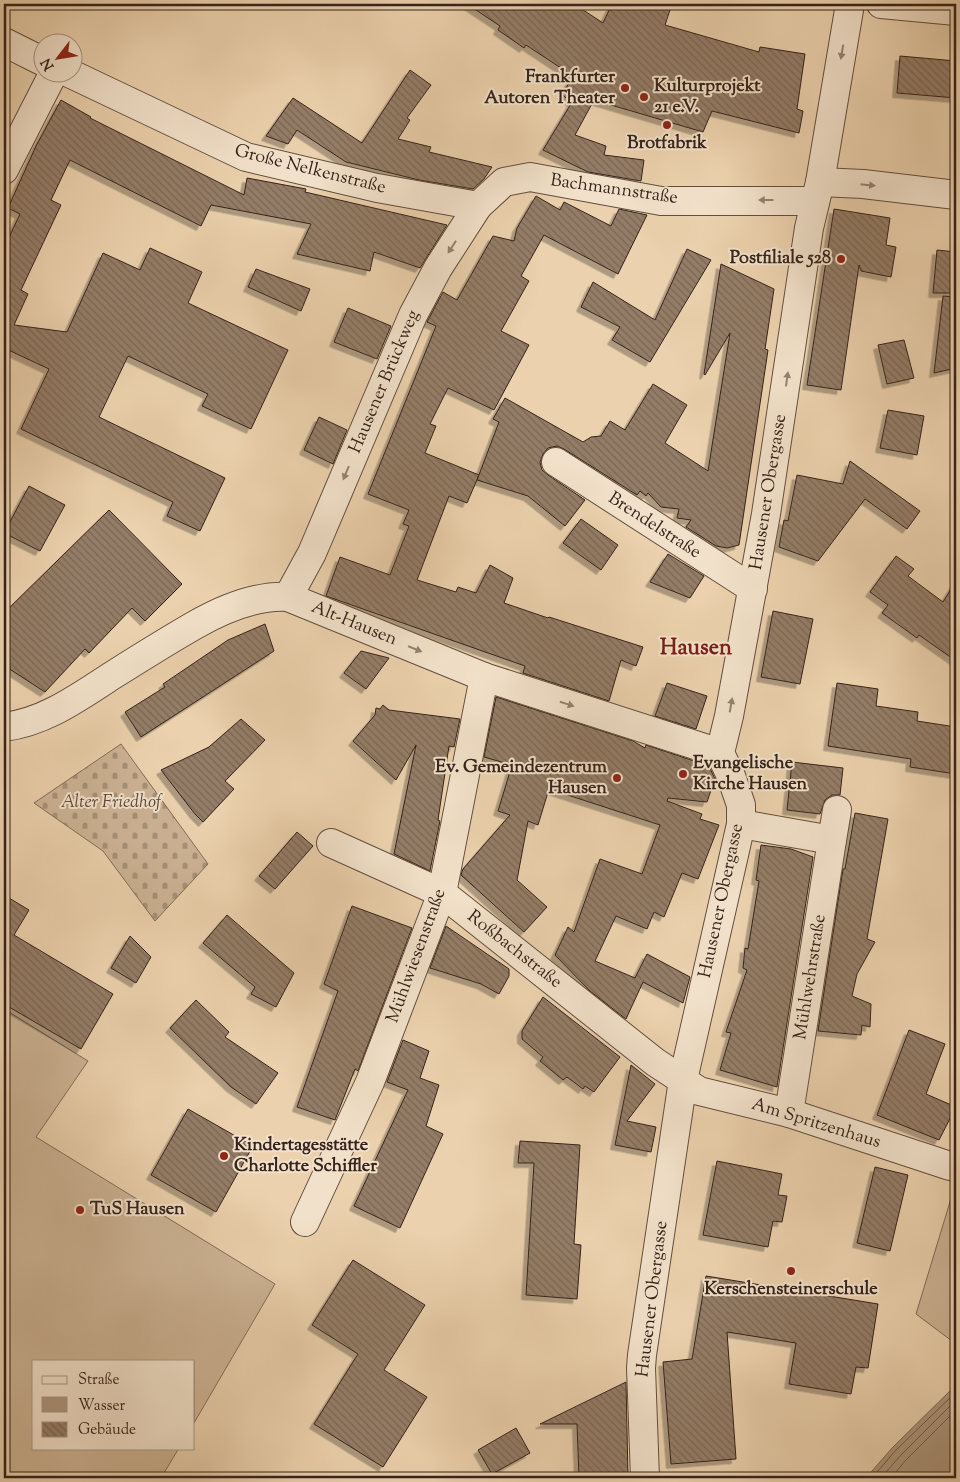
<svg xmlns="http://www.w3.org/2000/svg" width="960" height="1482" font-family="'Sorts Mill Goudy',serif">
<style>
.grass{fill:#ccb394;stroke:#816b58}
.cemetery{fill:url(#cemetery-stones);stroke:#816b58}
.water{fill:#ad967c;stroke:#7d6856}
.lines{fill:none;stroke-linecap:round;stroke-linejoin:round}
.shore{stroke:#725c4c;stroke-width:1}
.building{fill:url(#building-back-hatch);stroke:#36231c;filter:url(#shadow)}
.minor-casing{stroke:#634e40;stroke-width:30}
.minor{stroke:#f2e1ca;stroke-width:28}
.oneway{fill:#948273}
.poi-dot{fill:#8f2418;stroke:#f2e1ca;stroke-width:2}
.labels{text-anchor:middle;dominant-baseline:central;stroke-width:4;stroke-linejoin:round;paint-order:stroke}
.poi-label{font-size:18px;font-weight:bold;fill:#36231c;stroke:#f2e1ca;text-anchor:start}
.street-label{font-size:18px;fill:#36231c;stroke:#f2e1ca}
.park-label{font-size:18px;font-style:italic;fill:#5c473a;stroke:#f2e1ca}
.district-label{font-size:22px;font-weight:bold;fill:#7a1f14;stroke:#f2e1ca}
</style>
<defs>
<pattern id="cemetery-stones" width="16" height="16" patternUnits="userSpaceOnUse" patternTransform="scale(1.25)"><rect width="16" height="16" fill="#ccb394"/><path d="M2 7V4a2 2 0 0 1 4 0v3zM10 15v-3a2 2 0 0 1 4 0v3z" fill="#a69178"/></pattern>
<pattern id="building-back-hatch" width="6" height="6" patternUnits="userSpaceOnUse" patternTransform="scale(1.25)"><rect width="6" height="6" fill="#947d67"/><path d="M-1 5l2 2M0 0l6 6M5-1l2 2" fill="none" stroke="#7a6654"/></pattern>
<filter id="shadow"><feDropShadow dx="-4.5" dy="4.5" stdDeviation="0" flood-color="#0004"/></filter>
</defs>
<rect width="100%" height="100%" fill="#ebd1ad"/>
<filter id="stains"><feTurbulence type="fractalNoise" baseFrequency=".004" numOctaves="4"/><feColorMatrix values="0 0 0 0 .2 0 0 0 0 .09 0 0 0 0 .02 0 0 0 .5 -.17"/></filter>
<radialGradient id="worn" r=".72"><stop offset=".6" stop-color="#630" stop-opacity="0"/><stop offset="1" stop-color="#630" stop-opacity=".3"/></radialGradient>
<!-- grass -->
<g class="grass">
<polygon points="4,1009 88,1061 36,1137 275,1284 194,1423 194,1361 34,1361 34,1448 179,1448 161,1478 4,1478"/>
<polygon points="956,1182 956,1344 916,1314"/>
</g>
<!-- cemetery -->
<polygon class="cemetery" points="121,744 208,864 155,921 103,851 34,803"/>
<!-- water -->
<polygon class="water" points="956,1385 956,1478 866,1478 892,1448"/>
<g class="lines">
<!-- shore -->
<g class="shore">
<polyline points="872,1478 895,1451 956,1392"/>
<polyline points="881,1478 900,1456 956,1400"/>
<polyline points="891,1478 905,1461 956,1410"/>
</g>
</g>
<!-- building -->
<g class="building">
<polygon points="467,4 574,4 603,23 612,4 672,4 665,25 759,52 760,47 805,54 797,109 803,111 799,133 712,111 703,132 594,100 575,135 606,146 604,155 644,160 641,181 588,172 543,150 572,102 562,95 573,76 526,45 524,48 498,30 500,26"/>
<polygon points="900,56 956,61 956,98 897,93"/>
<polygon points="410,70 431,85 407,118 410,120 398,139 431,147 429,152 492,167 484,179 473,189 419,180 346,162 297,130 288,144 266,136 293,98 362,143"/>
<polygon points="61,100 91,117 90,118 244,195 247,178 306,189 305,192 447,225 420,268 374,252 370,271 297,254 311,224 211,205 201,226 70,160 51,200 61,205 21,290 28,294 14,325 67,332 103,253 140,270 150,248 202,272 188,303 288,350 251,429 202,406 208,394 128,356 99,417 225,478 200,531 167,516 173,502 21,429 49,369 4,348 4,248 20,214 8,208 36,146"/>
<polygon points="536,196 560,210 564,202 611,226 619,209 647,215 618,274 544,235 521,276 529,281 501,331 529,345 494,410 448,388 430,424 436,426 425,453 479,475 467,503 449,496 417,580 456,592 458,587 476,593 490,565 513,578 504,603 548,618 549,617 643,647 636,666 621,660 609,701 523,673 525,666 326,596 340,557 390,575 409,526 403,524 409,510 368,494 436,326 427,322 443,292 457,300 493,236 514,241 517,228"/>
<polygon points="834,209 890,218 886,245 896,247 891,277 861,271 859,265 841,390 807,385"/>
<polygon points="687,249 711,260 650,362 612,340 620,327 581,307 593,282 655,320"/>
<polygon points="937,250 956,252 956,293 933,293"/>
<polygon points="721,264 774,289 765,349 768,350 739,545 727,548 716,546 686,527 691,520 677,518 679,509 661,507 648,493 646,496 640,491 637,495 564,449 557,446 548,448 543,454 540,462 542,470 548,475 585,500 565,526 528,496 477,480 499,422 493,419 505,398 583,442 591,437 601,436 610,421 625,430 653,384 687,405 665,443 708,471 730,333 705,375 704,374"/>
<polygon points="256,269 310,289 301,311 248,287"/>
<polygon points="943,296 956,297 956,368 934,373"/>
<polygon points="348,308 391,326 377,359 334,342"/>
<polygon points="904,340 914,378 887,384 878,345"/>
<polygon points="888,410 924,416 917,455 880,448"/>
<polygon points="319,417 347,430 333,464 304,450"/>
<polygon points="850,461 920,511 907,529 865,499 818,561 779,547 784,520 788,521 797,475 843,484"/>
<polygon points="29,486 65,505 40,551 4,533"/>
<polygon points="109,510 182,584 145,621 132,608 89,653 85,649 45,692 11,670 4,661 4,613"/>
<polygon points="581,519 618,545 601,570 563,543"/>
<polygon points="668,554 704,576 690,598 650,582"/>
<polygon points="896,556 914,569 908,576 943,602 956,581 956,661 919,635 917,638 882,613 888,605 870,592"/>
<polygon points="773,611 813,619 800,684 761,677"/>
<polygon points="265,624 274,651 141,737 125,712 165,687 163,684 228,640"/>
<polygon points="361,651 389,658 366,689 344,673"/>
<polygon points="667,683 707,696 696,729 655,716"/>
<polygon points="837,683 878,689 876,706 918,712 917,721 956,727 956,774 910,767 911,759 828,746"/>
<polygon points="496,697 633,741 645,748 646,745 709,766 715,779 707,802 668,798 667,801 702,814 700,819 719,825 698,879 682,873 664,917 654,912 647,929 616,916 595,961 635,978 647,954 690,977 683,1003 643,982 626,1019 590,991 555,955 568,927 574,932 600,859 642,874 660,825 549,789 538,825 528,821 517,880 547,907 524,932 461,875 463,869 510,815 498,811 512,765 484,757"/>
<polygon points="383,705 389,710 460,719 454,747 449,746 438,820 440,821 430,871 394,854 416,745 396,780 353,741 375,715 376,708 380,709"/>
<polygon points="241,719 265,740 225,781 234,789 203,822 195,814 161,770 209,747"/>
<polygon points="792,762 843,768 840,795 832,795 825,800 820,814 787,810"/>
<polygon points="855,813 888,819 867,939 875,942 857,974 852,996 871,1004 870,1027 862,1025 861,1035 818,1031 843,869 845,869"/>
<polygon points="297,832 313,846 275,889 259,876"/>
<polygon points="761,845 791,849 813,857 777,1087 720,1070 731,1033 726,1032 747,970 743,968 745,948 748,949 759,881 756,880"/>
<polygon points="4,895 29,910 14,935 113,994 81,1049 4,1004"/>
<polygon points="352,906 412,928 358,1071 355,1069 335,1120 297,1107 338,991 324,984"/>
<polygon points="227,915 294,973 276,1007 251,994 255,987 203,943"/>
<polygon points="446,926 509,969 509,976 499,994 481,984 430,968"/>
<polygon points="130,936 151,957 136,983 111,968"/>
<polygon points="543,997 620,1057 594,1092 585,1086 583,1089 567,1077 563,1080 540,1061 543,1057 522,1039 522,1031"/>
<polygon points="196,1000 229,1032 225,1037 278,1073 256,1104 231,1087 170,1028"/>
<polygon points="909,1030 945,1044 926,1094 956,1107 939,1140 877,1115"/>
<polygon points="403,1040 429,1051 420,1078 439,1085 426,1126 443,1134 400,1228 354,1206 408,1090 387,1082"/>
<polygon points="631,1065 655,1084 627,1121 656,1127 651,1152 615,1145"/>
<polygon points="188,1109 253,1146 216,1212 151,1175"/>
<polygon points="520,1141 580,1145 574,1244 581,1245 577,1299 526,1295 534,1163 518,1163"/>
<polygon points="717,1161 782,1174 778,1195 787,1196 782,1222 773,1221 768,1247 703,1235"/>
<polygon points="875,1167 908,1175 890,1251 857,1243"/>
<polygon points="353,1260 425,1305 384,1370 427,1397 383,1467 314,1424 358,1354 312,1325"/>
<polygon points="706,1276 878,1304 868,1368 856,1367 851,1394 789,1384 796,1343 727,1332 736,1459 671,1464 663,1362 692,1359"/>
<polygon points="626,1382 628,1478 579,1478 577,1424 540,1424"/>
<polygon points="516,1428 530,1453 492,1474 478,1450"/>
</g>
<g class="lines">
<!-- minor casing -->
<g class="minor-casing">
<g id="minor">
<polyline points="881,4 956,11"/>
<polyline points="4,42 42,61"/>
<polyline points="67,72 246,157 377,188 478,206"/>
<polyline points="4,170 54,72"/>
<polyline points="820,182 863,184 956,195"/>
<polyline points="556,462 753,589"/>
<polyline points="288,597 312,553 413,315 438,268 478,206 504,182 530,177 661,201 814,201"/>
<path d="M4,727C45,722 79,697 113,675C140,658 167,641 195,625C223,609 255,595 288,597L484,677L720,753"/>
<polyline points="741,824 832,840 789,1113"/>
<polyline points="832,840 837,810"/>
<polyline points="331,843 442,893 655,1062 699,1091 789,1113 950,1166"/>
<polyline points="305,1222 370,1082 442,893 484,677"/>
<polyline points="645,1478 641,1368 642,1355 683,1080 741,824 741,805 731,776 720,753 729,716 766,514 809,228 820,182 850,4"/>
</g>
</g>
<!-- minor -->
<use href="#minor" class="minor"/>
</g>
<!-- one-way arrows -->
<defs><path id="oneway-solid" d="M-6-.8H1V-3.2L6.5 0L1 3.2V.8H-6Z" transform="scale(1.25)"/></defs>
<g class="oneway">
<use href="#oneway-solid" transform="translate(842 52) rotate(100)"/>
<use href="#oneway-solid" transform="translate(868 185) rotate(6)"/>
<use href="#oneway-solid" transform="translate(766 200) rotate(180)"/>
<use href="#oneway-solid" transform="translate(452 247) rotate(123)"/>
<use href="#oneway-solid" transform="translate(787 379) rotate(-82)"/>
<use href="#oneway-solid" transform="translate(346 473) rotate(113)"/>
<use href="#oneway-solid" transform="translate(415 649) rotate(22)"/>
<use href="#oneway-solid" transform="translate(567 704) rotate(18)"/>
<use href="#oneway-solid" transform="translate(731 705) rotate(-80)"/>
</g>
<!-- markers -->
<g class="poi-dot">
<circle cx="625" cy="88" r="5"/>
<circle cx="644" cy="97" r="5"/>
<circle cx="667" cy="125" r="5"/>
<circle cx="841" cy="259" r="5"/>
<circle cx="683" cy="774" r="5"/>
<circle cx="617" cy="778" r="5"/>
<circle cx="224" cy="1156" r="5"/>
<circle cx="80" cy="1210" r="5"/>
<circle cx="791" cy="1271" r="5"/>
</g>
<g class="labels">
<!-- poi labels -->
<g class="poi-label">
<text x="615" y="78" text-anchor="end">Frankfurter<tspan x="615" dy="21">Autoren Theater</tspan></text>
<text x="654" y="87">Kulturprojekt<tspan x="654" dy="21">21 e.V.</tspan></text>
<text x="667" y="144" text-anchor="middle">Brotfabrik</text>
<text x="831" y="259" text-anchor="end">Postfiliale 528</text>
<text x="693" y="764">Evangelische<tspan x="693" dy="21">Kirche Hausen</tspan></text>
<text x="607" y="768" text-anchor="end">Ev. Gemeindezentrum<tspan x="607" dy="21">Hausen</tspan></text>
<text x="234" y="1146">Kindertagesstätte<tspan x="234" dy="21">Charlotte Schiffler</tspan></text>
<text x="90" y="1210">TuS Hausen</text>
<text x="791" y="1290" text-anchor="middle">Kerschensteinerschule</text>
</g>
<!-- street labels -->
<g class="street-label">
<text transform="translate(310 170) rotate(14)">Große Nelkenstraße</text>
<text transform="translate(614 190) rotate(8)">Bachmannstraße</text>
<text transform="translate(385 382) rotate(-67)">Hausener Brückweg</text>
<text transform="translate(769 492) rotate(-81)">Hausener Obergasse</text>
<text transform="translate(654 526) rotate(33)">Brendelstraße</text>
<text transform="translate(354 624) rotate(22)">Alt-Hausen</text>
<text transform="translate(722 901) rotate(-78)">Hausener Obergasse</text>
<text transform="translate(514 950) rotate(38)">Roßbachstraße</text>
<text transform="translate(417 956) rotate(-70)">Mühlwiesenstraße</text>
<text transform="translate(811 977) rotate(-81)">Mühlwehrstraße</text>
<text transform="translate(816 1124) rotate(17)">Am Spritzenhaus</text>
<text transform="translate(653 1299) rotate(-83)">Hausener Obergasse</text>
</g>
<!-- park labels -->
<g class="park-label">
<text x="111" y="803">Alter Friedhof</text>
</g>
<!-- district labels -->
<g class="district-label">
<text x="696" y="649">Hausen</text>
</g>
</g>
<!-- margin -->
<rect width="960" height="1482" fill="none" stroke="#ebd1ad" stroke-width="20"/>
<rect x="5" y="5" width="950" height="1472" fill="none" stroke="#36231c" stroke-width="2.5"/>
<rect x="10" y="10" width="940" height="1462" fill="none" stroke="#36231c"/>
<!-- legend -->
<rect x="32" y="1360" width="162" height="90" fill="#f2e1ca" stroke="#a79584"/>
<rect x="42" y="1376" width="25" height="8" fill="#f2e1ca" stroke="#a79584"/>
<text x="78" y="1384" font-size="15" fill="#36231c">Straße</text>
<rect x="42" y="1397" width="25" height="15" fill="#ad967c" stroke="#a79584"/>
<text x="78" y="1410" font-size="15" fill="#36231c">Wasser</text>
<rect x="42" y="1422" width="25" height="15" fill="url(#building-back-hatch)" stroke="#a79584"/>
<text x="78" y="1434" font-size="15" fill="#36231c">Gebäude</text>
<!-- north arrow -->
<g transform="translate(58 58) rotate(239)"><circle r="24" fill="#f2e1ca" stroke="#a79584"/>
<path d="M0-4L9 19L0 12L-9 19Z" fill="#8f2418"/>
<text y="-8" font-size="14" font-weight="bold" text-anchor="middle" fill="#36231c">N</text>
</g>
<rect width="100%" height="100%" filter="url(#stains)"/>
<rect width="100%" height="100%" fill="url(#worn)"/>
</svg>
